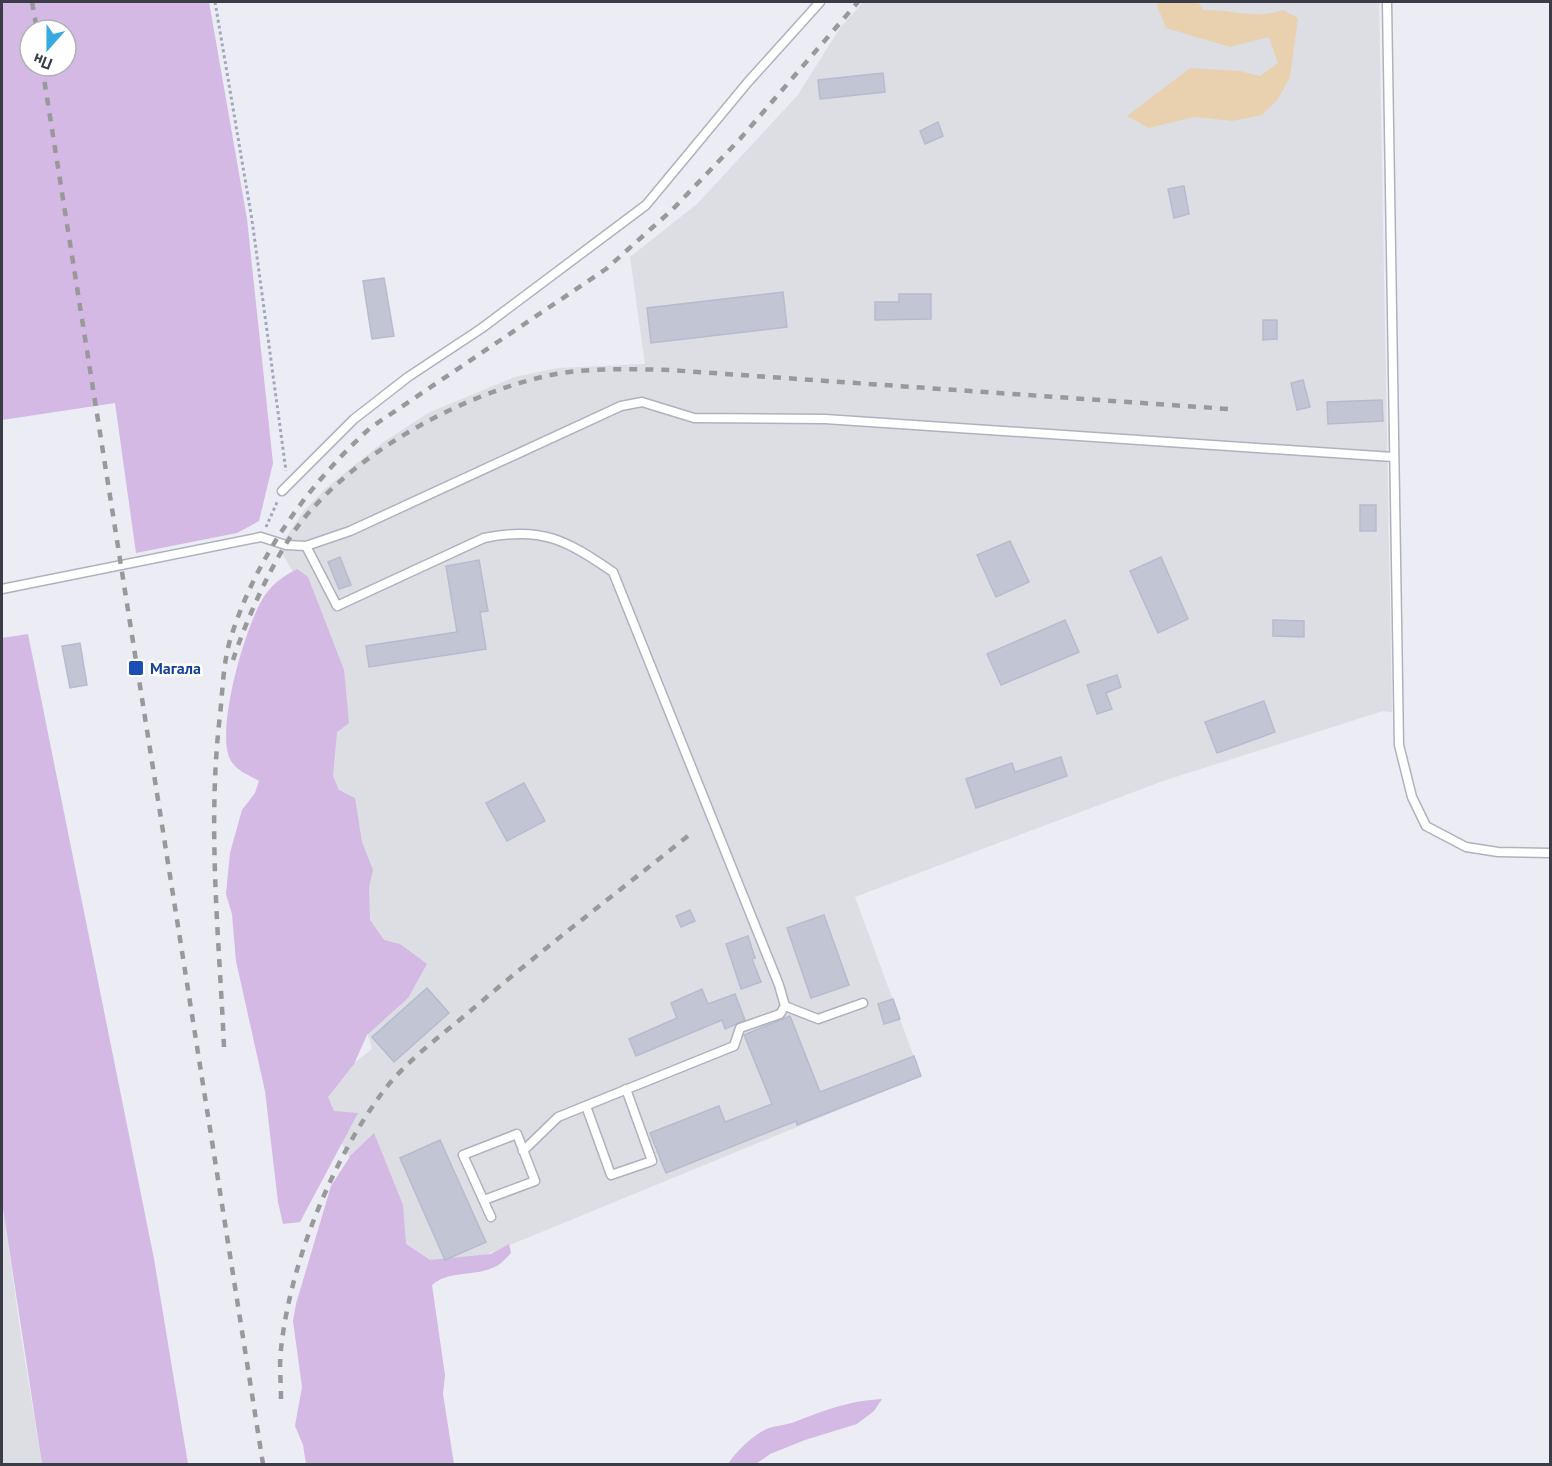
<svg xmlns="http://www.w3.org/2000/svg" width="1552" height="1466" font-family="'PT Sans',sans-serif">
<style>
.industrial{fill:#dcdee4}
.green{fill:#d3b9e3;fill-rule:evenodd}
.water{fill:#e9d1b0}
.building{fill:#c2c6d4;stroke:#b6bbce;stroke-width:1.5}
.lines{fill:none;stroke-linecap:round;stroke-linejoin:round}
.lane-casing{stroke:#afb1be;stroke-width:11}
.path{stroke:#a2a7be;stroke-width:3;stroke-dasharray:3 3;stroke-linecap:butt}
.lane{stroke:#fff;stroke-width:8}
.rail{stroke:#999;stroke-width:4.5;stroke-dasharray:8 8;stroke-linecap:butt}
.transit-dot{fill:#1a4fb4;stroke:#fff;stroke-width:2}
.labels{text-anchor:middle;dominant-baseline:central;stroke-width:5;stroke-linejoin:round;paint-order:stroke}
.transit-label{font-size:16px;font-weight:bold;fill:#164399;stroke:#fff;text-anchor:start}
</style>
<rect width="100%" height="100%" fill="#ebecf4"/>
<!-- industrial -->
<g class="industrial">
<polygon points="863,2 1379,2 1392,712 1383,711 1163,781 855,897 921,1076 420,1282 314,1094 372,1049 362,1013 295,575 279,548 303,512 325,489 382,443 430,412 515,377 558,368 645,364 630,257 697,204 797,96 840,28"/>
<polygon points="2,1202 22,1343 42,1464 2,1464"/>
</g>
<!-- green -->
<g class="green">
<path d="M2,2H209L247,219L273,463L259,521L237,533L136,553L115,403L2,420ZM30,30H66V66H30Z"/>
<path d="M297,569L308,577L344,670L349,723L337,732L333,776L339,790L355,798L362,842L373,870L369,887L370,920L384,940L400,944L427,964L408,998L367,1035L354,1064L328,1097L334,1111L358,1113L300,1222L283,1224L278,1202L265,1091L236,961L232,914L226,894L230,853L242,810L255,793L259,781C249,775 236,771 230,759C215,730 247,616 268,591C276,581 286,575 297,569Z"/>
<polygon points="28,634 154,1259 188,1464 42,1464 2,1202 2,638"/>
<path d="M374,1133L403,1205L406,1244L430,1260L491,1254L509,1244L511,1253C507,1257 502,1263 497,1266C476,1277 449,1270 432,1285L445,1375L443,1394L454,1464H306L303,1445L295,1426L302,1387L293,1321L296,1304L331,1186L351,1155Z"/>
<path d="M882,1399L874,1411L857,1424L805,1440L770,1454L756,1464H728C735,1453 749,1439 761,1432C771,1425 786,1426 797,1421C828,1409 849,1401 882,1399Z"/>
</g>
<!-- water -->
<path class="water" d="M1158,2H1198L1203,10C1231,9 1256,20 1283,10L1298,18L1290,77L1278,99L1262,115L1232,121L1194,117L1149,128L1127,116L1190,68L1240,71L1260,76L1278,63L1269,37L1230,47L1166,28L1157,6Z"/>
<!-- building -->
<g class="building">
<polygon points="883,73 885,92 820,99 818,80"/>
<polygon points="938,122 943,136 925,144 920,131"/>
<polygon points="1184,186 1189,214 1174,218 1168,189"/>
<polygon points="384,278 394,336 372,339 363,281"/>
<polygon points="783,292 787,327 651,343 647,308"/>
<polygon points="899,294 931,294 931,319 875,320 875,302 899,302"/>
<polygon points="1263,320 1277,320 1277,339 1263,340"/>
<polygon points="1303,380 1310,407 1297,410 1291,383"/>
<polygon points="1382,400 1383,421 1328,424 1327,402"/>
<rect x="1360" y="505" width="16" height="26"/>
<polygon points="1010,541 1029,582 996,597 977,555"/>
<polygon points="340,557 351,585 339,589 328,562"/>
<polygon points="1161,557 1188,619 1158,633 1130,571"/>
<polygon points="479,560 488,611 480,612 486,649 369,667 366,646 457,632 446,566"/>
<polygon points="1065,620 1079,652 1001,685 987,654"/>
<polygon points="1273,620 1304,621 1304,637 1273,636"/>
<polygon points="80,643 87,685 70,688 62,646"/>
<polygon points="1117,675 1121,687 1106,693 1112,709 1097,714 1087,685"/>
<polygon points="1264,701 1275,732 1217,753 1205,722"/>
<polygon points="1061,757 1067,776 976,808 966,779 1012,763 1015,772"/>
<polygon points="524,783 545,821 507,841 486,803"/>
<polygon points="690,910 695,921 681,927 676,916"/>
<polygon points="824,915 849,985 811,998 787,928"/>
<polygon points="748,936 755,958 752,959 761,982 741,989 726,944"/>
<polygon points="427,988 449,1013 394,1062 372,1037"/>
<polygon points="702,989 708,1004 735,994 745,1020 725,1029 722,1020 636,1056 629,1039 677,1018 671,1003"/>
<polygon points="893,999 900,1019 884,1024 878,1004"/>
<polygon points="790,1016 820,1092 914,1056 921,1076 797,1125 796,1121 666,1173 650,1133 719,1106 725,1122 772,1104 744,1035"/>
<polygon points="440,1140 486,1242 445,1260 400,1158"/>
</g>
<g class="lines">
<!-- lane casing -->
<g class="lane-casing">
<g id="lane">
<polyline points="1387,2 1399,745 1412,797 1426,826 1466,847 1498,852 1550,853"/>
<polyline points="282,491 354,419 408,377 482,328 646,205 748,82 820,2"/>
<path d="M306,546L337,606L484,538C542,526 566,540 613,572L779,985L785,1006L780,1014L740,1028L734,1046L558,1117L523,1151"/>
<polyline points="2,589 261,537 286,545 306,546 350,531 621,406 642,402 694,418 825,419 1393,457"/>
<polyline points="785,1006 818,1019 863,1003"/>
<polyline points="586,1106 611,1175 652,1161 626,1089"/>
<polyline points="484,1200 535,1181 517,1134 463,1155 491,1217"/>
</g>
</g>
<!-- path -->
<g class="path">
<polyline points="215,2 252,220 286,471"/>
<polyline points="266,527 278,500"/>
</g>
<!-- lane -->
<use href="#lane" class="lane"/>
<!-- rail -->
<g class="rail">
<polyline points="32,2 37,30"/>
<polyline points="42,66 263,1464"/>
<path d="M233,660C246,620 275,555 301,522C356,453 454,399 538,378C580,367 626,369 669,370L1228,409"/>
<path d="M224,1047C219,935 207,826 220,715C223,688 223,660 232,634C258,554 309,484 370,428L606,269L672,210L740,139L858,2"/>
<path d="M281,1399C281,1382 279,1365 281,1349C290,1264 331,1162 382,1093C405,1062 439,1037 468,1013C539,952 614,895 688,836"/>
</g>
</g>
<!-- markers -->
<rect class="transit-dot" x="128" y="660" width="16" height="16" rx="3"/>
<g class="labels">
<!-- transit labels -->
<g class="transit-label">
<text x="150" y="668">Магала</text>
</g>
</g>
<!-- border -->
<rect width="1552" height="1466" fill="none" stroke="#3a3d47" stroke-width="6"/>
<!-- north arrow -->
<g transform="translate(48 48) rotate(201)"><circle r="28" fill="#ffffff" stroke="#b0b1b5" stroke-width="1.5"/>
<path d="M0-4.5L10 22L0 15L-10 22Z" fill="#36a9e1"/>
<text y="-9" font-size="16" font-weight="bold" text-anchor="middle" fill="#3a3d47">Пн</text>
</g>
</svg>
